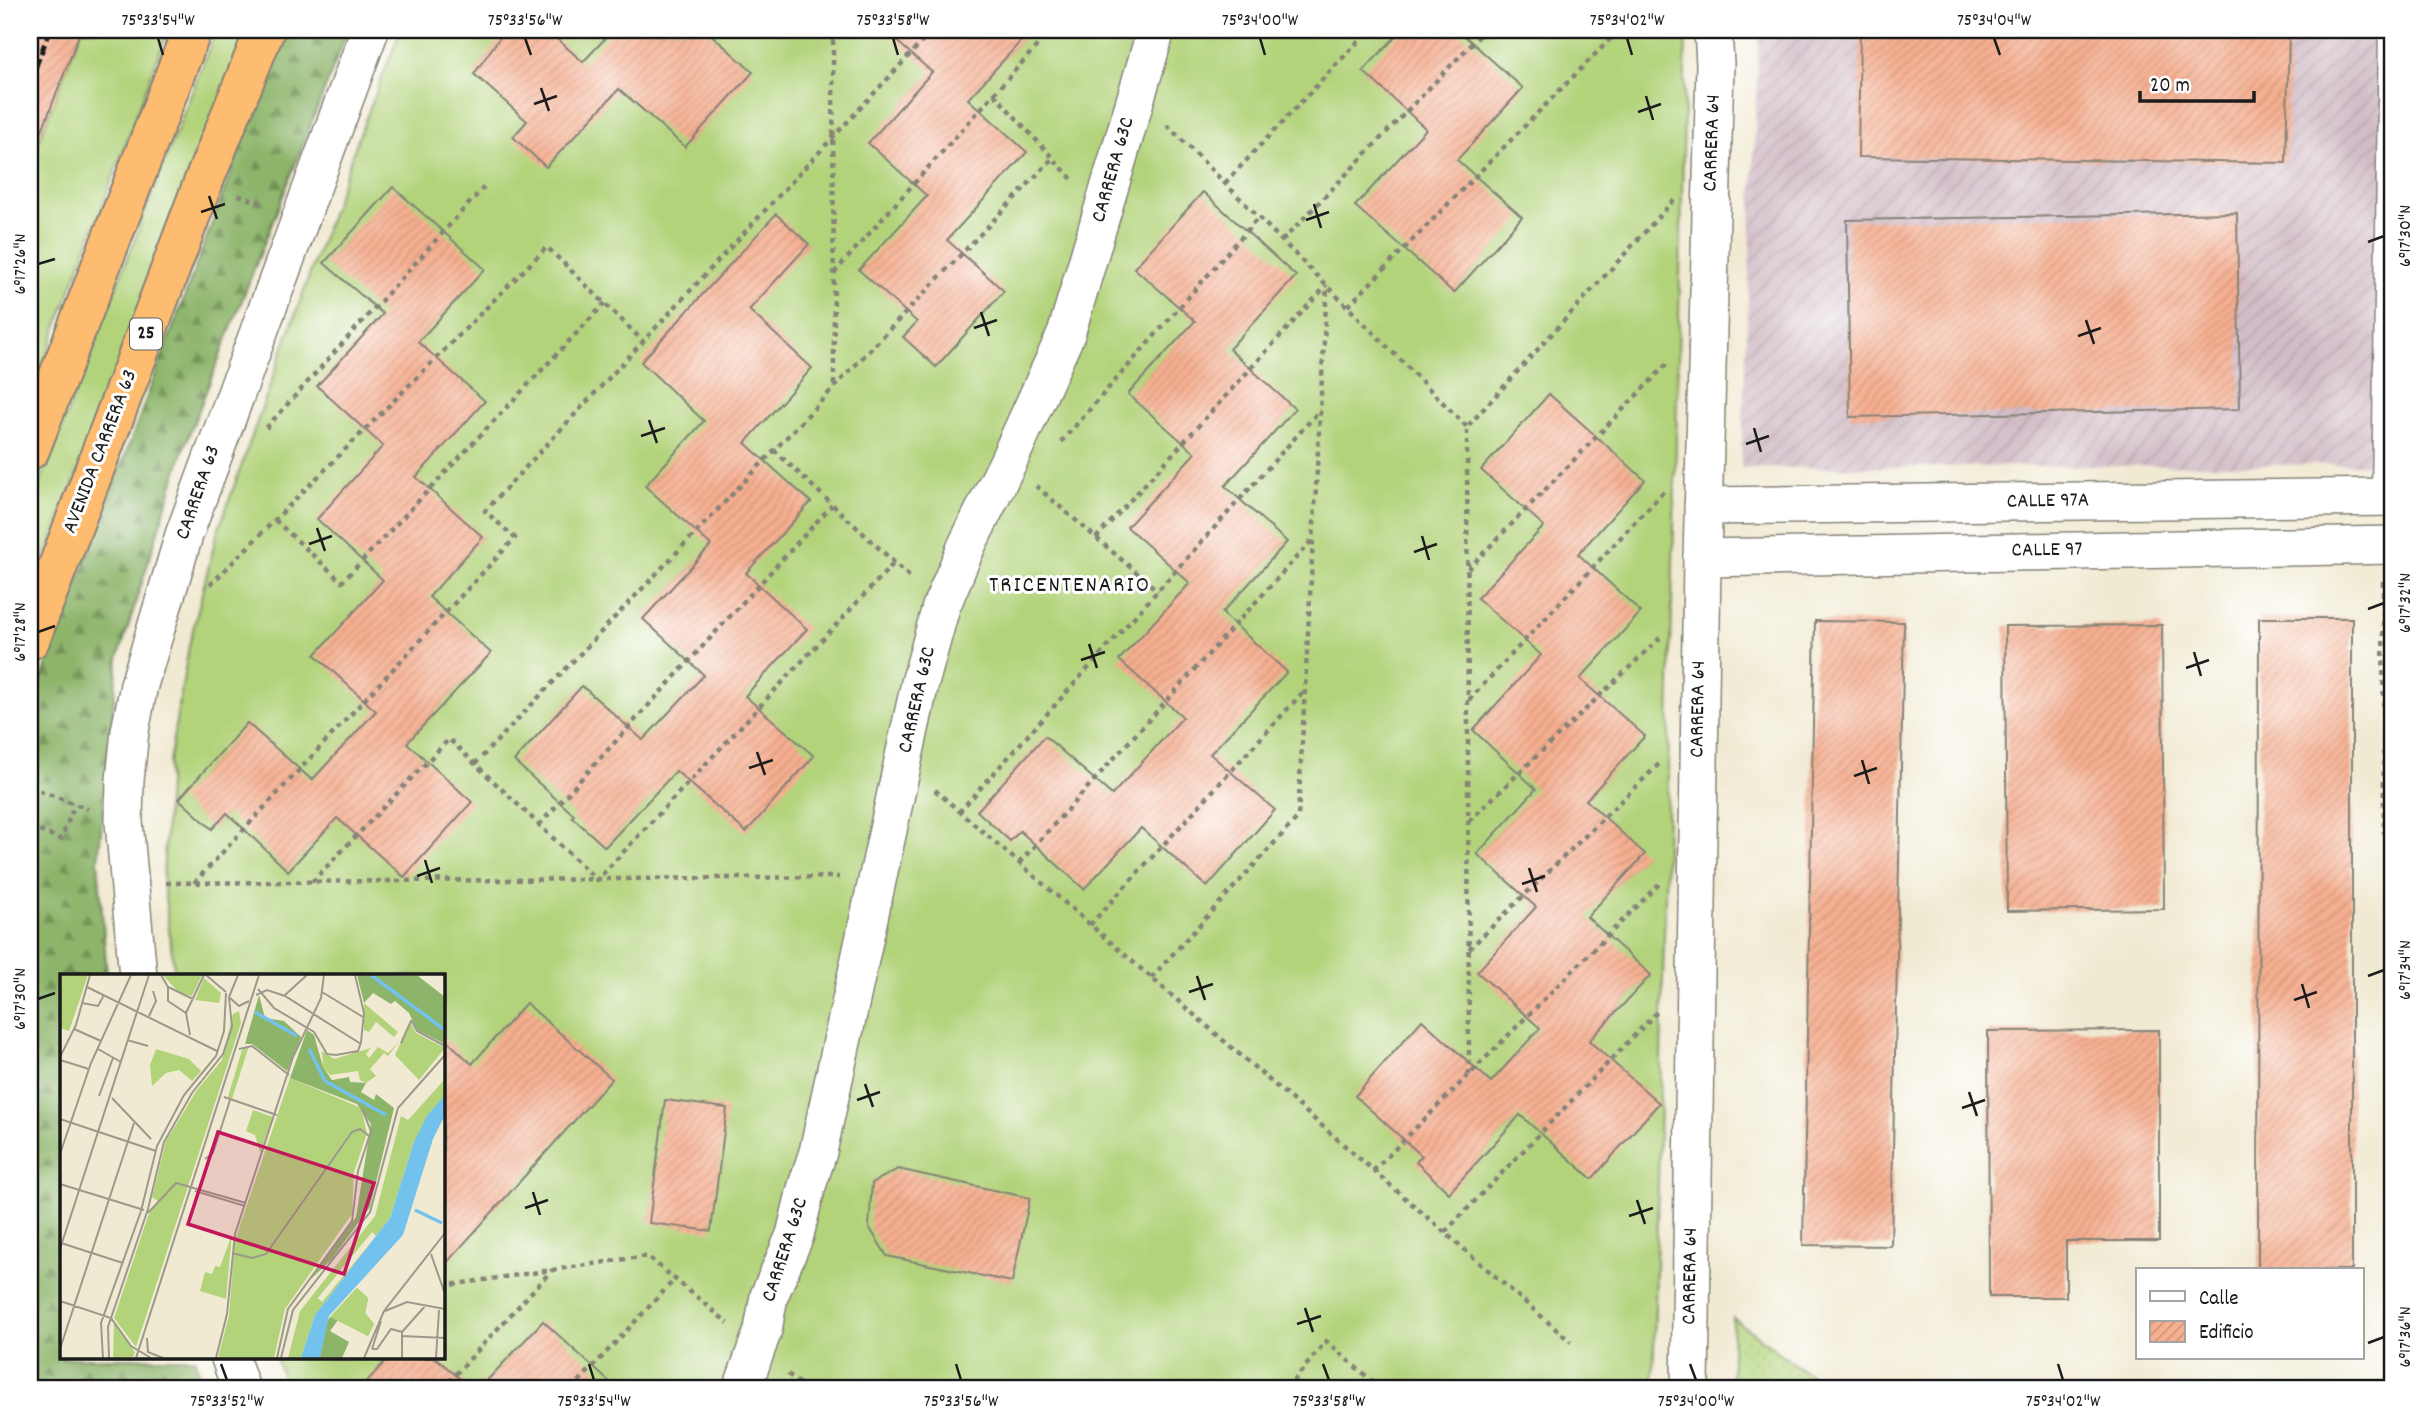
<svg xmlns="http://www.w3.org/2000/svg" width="2423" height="1419" font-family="Dekko,sans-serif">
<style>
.industrial{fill:url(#industrial-furrows)}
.grass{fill:#b2d37a;stroke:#67784b;stroke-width:2}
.forest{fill:url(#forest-firs);stroke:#546843;stroke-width:2}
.park{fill:url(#park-dots);stroke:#67784b;stroke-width:2}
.building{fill:url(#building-hatch)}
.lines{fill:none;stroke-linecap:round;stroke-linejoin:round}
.lane-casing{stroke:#868378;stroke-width:21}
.street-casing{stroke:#868378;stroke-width:40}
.highway-casing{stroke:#868378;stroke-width:42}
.path{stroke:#868378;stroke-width:4.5;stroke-dasharray:5 5;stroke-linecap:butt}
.lane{stroke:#fff;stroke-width:18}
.street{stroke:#fff;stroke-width:37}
.highway{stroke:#fdbc70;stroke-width:38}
.rail{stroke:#1c1c1c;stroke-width:5;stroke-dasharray:10 5;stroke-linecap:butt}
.ticks{fill:none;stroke:#1c1c1c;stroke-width:2.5}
.labels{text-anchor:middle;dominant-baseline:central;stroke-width:6;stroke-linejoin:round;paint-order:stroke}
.shield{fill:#fff;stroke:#606060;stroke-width:2}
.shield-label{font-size:19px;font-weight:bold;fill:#1c1c1c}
.street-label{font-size:21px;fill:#1c1c1c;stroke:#fff}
.neighbourhood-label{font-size:23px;letter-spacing:2px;fill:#1c1c1c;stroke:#fff}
.inset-river{fill:none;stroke:#73c2ee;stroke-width:3.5}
.inset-road{fill:none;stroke:#9c988a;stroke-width:2}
.view{fill:#c2185b;fill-opacity:0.15;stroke:#c2185b;stroke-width:3.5}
.inset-edge{fill:none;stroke:#1c1c1c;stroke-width:3.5}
.neatline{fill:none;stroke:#1c1c1c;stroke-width:2.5}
.ticks-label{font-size:18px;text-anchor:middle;fill:#1c1c1c}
</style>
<defs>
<pattern id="industrial-furrows" width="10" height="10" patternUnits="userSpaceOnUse" patternTransform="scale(1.75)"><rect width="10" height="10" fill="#d2bdc7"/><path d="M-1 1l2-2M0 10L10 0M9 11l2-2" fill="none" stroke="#b4a2aa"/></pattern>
<pattern id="forest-firs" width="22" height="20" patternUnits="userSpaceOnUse" patternTransform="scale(1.75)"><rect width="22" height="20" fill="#8db56a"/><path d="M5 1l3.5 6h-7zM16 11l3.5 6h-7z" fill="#729256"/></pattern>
<pattern id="park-dots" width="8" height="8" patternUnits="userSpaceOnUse" patternTransform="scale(1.75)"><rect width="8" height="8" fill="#b2d37a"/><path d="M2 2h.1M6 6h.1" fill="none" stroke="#98b569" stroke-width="1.8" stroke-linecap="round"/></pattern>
<pattern id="building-hatch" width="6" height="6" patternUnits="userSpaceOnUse" patternTransform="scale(1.75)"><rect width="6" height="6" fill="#f6af90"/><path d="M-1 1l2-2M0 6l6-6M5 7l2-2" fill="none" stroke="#d2967c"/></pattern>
</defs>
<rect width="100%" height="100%" fill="#fff"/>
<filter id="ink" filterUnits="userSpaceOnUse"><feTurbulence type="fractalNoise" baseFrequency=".0143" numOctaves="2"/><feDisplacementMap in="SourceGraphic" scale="14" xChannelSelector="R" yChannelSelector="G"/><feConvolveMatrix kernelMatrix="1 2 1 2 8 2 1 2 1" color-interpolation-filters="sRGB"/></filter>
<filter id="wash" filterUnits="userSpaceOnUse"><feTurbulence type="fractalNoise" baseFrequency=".00686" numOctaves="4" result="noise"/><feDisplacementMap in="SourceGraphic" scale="28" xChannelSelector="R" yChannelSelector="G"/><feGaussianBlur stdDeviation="1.57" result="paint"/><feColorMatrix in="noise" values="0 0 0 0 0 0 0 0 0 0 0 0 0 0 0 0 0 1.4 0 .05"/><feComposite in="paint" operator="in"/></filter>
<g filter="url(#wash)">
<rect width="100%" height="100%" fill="#f1ead3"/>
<!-- industrial -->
<polygon class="industrial" points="1759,30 2393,30 2393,464 1741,468"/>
<!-- grass -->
<g class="grass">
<polygon points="81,30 168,30 30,399 30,164"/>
<polygon points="216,30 249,30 30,595 30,509"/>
<polygon points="401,30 1686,30 1653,1389 287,1389 276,1358 443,1358 443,976 175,976 163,882 169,762 189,646 216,537 360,133"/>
</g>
<!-- forest -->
<polygon class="forest" points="287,30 348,30 185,445 118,659 98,861 107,976 61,976 61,1358 194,1358 205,1389 30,1389 30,710 243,140"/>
<!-- park -->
<polygon class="park" points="1733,1318 1828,1389 1731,1389"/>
<g id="blocks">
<!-- building -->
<g class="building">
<polygon points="30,30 81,30 32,156 30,156"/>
<polygon points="505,30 547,30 583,62 613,30 706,30 753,72 685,147 619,89 546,167 513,137 527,121 474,74"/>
<polygon points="884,30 1031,30 968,99 1027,152 947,240 1004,291 936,367 903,337 917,322 859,270 927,196 868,143 932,72"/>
<polygon points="1402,30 1458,30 1523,88 1457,160 1522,217 1454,293 1355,206 1426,129 1363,71"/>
<polygon points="1860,30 2289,30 2286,163 1858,157"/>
<polygon points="393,187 485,269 418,342 485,401 416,477 483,537 429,597 491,653 407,743 472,802 404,877 337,818 288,871 227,813 212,829 179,799 247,723 312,780 376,711 315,655 383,580 317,519 383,446 317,386 383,314 324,263"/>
<polygon points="1203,192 1296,276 1229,349 1295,409 1225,486 1287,542 1222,613 1287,672 1210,754 1275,810 1207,887 1141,828 1084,889 1020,831 1010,841 977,811 1045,736 1112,795 1183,717 1119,660 1190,583 1127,527 1195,453 1128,394 1195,321 1134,268"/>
<polygon points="2237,213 2240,409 1850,417 1847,220"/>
<polygon points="776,214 809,244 749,310 812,368 745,443 811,502 746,573 807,629 745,696 814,756 746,832 676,771 605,847 572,817 574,815 514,761 582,686 643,740 704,675 643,619 711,545 645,486 704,421 641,362"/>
<polygon points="1549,394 1645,480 1578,554 1641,612 1580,679 1645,736 1586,800 1645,854 1587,917 1651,975 1589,1041 1659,1103 1592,1179 1520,1115 1449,1193 1416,1162 1422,1156 1355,1096 1422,1020 1491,1082 1540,1028 1477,972 1536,907 1477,854 1536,789 1473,730 1541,655 1477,598 1544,526 1481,470"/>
<polygon points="2259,618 2352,618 2352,1270 2258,1270"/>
<polygon points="1815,621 1904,622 1891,1246 1803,1245"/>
<polygon points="2162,625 2164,909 2007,911 2005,626"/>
<polygon points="526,1003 612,1079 443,1267 443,1037 472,1064"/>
<polygon points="2159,1030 2159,1241 2066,1241 2066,1297 1989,1297 1988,1031"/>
<polygon points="665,1100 727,1108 711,1231 649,1223"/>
<polygon points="898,1169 1030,1198 1012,1282 887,1256 869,1227 872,1183"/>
<polygon points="543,1321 617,1389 479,1389"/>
<polygon points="388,1358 436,1358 472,1389 360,1389"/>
</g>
</g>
</g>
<g filter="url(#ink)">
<use href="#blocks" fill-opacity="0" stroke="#868378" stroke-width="2"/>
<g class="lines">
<!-- lane casing -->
<g class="lane-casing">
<polyline id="lane" points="2381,497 2388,30"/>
</g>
<!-- street casing -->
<g class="street-casing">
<g id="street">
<polyline points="1703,506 2393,497"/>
<polyline points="1702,558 2393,545"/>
<polyline points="138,976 124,822 125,780 130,731 139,685 184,535 370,30"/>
<polyline points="230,1358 241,1389"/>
<polyline points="742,1389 763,1330 769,1296 795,1235 806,1189 818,1152 920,683 941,607 967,545 1008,462 1066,334 1156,30"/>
<polyline points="1690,1389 1702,558 1715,64 1713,30"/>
</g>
</g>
<!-- highway casing -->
<g class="highway-casing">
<g id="highway">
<polyline points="30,450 192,30"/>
<polyline points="30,640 203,183 265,30"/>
</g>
</g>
<!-- path -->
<g class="path">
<polyline points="833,30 834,388"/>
<polyline points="994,94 1074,181"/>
<polyline points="1167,125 1467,427"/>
<polyline points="1225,183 1369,30"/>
<polyline points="238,195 266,205"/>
<polyline points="1282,241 1485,30"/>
<polyline points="834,273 1051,30"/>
<polyline points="1348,306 1619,30"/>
<polyline points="266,428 484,187"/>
<polyline points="1061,442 1259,217"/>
<polyline points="774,450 912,579"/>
<polyline points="1036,486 1158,591"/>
<polyline points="275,520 342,582 605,303"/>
<polyline points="1096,538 1326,286"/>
<polyline points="1468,569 1669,362"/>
<polyline points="2383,581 2384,832 2393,832"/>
<polyline points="210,585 547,247 643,341"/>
<polyline points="1469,700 1666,489"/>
<polyline points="475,764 1053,158"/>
<polyline points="30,787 88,809"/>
<polyline points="935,790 1571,1342"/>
<polyline points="959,812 1320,410"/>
<polyline points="1469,821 1662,636"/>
<polyline points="539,825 832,505"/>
<polyline points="30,827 61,839 75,804"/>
<polyline points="1019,863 1313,539"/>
<polyline points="312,882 449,739 597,880 894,563"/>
<polyline points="166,883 839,877"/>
<polyline points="194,883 515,538 485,511 933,30"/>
<polyline points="1090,925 1304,691"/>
<polyline points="1469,949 1661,762"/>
<polyline points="1151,978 1298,817 1327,285"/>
<polyline points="1469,1075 1467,427 1674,200"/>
<polyline points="1373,1171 1659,884"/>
<polyline points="1445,1232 1658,1011"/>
<polyline points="443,1286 647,1256 728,1323"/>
<polyline points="788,1374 806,1389"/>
<polyline points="1725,1388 1812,1386 1813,1389"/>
<polyline points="442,1389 552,1270"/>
<polyline points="572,1389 675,1279"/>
<polyline points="1287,1389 1326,1341 1381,1389"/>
</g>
<!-- lane -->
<use href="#lane" class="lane"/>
<!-- street -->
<use href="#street" class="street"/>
<!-- highway -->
<use href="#highway" class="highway"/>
<!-- rail -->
<polyline class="rail" points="30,81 50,30"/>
</g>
</g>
<!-- ticks -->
<path class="ticks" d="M158,38L163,55M525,38L531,55M893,38L898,55M1260,38L1265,55M1627,38L1632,55M1994,38L2000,55M541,88L549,111M1646,96L1653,120M534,104L557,96M1638,112L1661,104M209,196L217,219M1314,204L1321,228M201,212L225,204M1306,220L1329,212M2368,242L2384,236M38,264L55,259M981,312L989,336M2086,320L2094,344M974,328L997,320M2078,336L2101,328M649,420L657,443M1754,428L1761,452M641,436L665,428M1746,444L1769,436M317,528L325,551M1422,536L1429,560M309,544L332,536M1414,552L1437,544M2368,609L2384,603M38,632L55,626M1089,644L1097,668M2194,652L2201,676M1081,660L1105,652M2186,668L2209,660M757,752L765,775M1862,760L1869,784M749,768L773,760M1854,776L1877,768M425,860L432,883M1529,868L1537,892M417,876L440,868M1522,884L1545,876M1197,976L1205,1000M2368,976L2384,970M2302,984L2309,1008M1189,992L1213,984M38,999L55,993M2294,1000L2317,992M865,1084L873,1107M1969,1092L1977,1116M857,1100L880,1092M1962,1108L1985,1100M533,1192L540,1215M1637,1200L1645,1224M525,1208L548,1200M1629,1216L1653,1208M1305,1308L1313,1332M1297,1324L1321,1316M2368,1343L2384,1337M221,1364L227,1380M589,1364L594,1380M956,1364L961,1380M1323,1364L1329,1380M1690,1364L1696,1380M2058,1364L2063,1380"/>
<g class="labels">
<!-- shield labels -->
<rect class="shield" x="130" y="318.5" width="32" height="31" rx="5"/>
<g class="shield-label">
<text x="146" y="334">25</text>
</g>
<!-- street labels -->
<g class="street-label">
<text transform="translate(1713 143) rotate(-88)">CARRERA 64</text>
<text transform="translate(1114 170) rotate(-74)">CARRERA 63C</text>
<text transform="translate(101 452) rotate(-69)">AVENIDA CARRERA 63</text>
<text transform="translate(199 493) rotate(-71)">CARRERA 63</text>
<text transform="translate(2048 502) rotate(-1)">CALLE 97A</text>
<text transform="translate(2047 551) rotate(-1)">CALLE 97</text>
<text transform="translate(918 700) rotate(-77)">CARRERA 63C</text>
<text transform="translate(1699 709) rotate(-89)">CARRERA 64</text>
<text transform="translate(786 1250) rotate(-72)">CARRERA 63C</text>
<text transform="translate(1691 1276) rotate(-89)">CARRERA 64</text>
</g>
<!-- neighbourhood labels -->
<g class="neighbourhood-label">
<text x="1070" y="586">TRICENTENARIO</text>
</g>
</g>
<!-- overview -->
<g transform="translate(60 974)">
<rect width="385" height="385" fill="#f1ead3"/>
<path d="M339,68L328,82L324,79L310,95L316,102L306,109L300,106L298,97L270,101L263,93L262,77L274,85L311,74L306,80L309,84L318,73L328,79ZM189,72L172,125L168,123L182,76ZM230,104L306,136L302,138L307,159L294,198L292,240L225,335L214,384H158L169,341L175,266ZM385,105V121L354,168L330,244L255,341L241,384H228L240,337L315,242L341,142L348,146ZM312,258L316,262L262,328L258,324ZM172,260L166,325L140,317L145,298L152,300L155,292L160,293Z" fill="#b2d37a" fill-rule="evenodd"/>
<path d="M297,1L358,2L385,23V70L357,56L349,39L335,27L331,30L313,19L304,29ZM199,21L205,44L224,47L241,63L227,97L192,70H185ZM247,56L254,61L263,93L272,106L289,103L290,108L306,109L301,118L314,126L316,120L334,134L310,233L271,286L249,307L296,243L311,150L297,130L230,104ZM297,314L308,324L305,339L314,350L308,362L278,346L270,357L289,368L282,384H260L265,349Z" fill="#8db56a"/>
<path d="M0,1H28L9,57L0,54ZM103,1H142L132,22L119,19ZM144,4L161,19L159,29L135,26ZM304,29L338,58L334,63L316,48L309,58L304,56ZM179,37L181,49L76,373L54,344L88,242L98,227L92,223L106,167L137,116L162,86L173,40ZM350,48L356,59L385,74L359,106L335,81ZM96,75L129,85L141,97L132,107L119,96L106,99L92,112L90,91ZM193,136L213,143L200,179L195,161L186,157ZM297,314L308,324L305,339L314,350L308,362L270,343ZM54,349L75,378L73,383L53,384Z" fill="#b2d37a"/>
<path d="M385,121V141L373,165L343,261L269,342L260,384H241L255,341L330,244L354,168L367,142Z" fill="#73c2ee"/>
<path class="inset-river" d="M311,1L385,56M195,38L237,62M249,75L265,107L326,141M355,236L382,249"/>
<path class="inset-road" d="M101,1L108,13L133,25M146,1L166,18M27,13L157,77M108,13V27L126,39M198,15L214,34L254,58L267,80L276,81L298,77L301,68L304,39L295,1M262,18L303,43M196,21L207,16L225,22L301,70M225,21L247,1M170,24L179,32L189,27M22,29L38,32L44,21M89,42L96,27L93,17M351,46L357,57L385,72M14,55L41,67M130,61L126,39L144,1M67,66L88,72M341,69L351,47M38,75L61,88M179,75L192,72L229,101M0,83L16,51L30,1M0,86L29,95M39,122L53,84M164,123L217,141M52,124L91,165M0,145L96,177M0,180L31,89L71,1M145,185L153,179L170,126M0,210L84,236M135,217L185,232M88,239L116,209L186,229M1,269L63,289M0,275L89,1M172,279L192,284L206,280L292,158L300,155L309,162M371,280L385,320M0,327L51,344L71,372L91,384M325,337L347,328L385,335M342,362L385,364M87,364L88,378L103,384M0,375L74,149M312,375H317L331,355L342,358M312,375L321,347M43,384L41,349L81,237L97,172L124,121L156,82L164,57L166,19M49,384L48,353L88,235L104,168L132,119L163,80L172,53L169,23L178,1M76,384L199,1M156,384L167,340L175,260L233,83L261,24L264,1M217,384L228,335L292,247L298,197L311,157L302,135M221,384L233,336L310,238L338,134L385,81M304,384L324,337L385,259M342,384V358L366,331M376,384L379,336"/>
<path class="view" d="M158,158L314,209L284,300L128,250Z"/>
<rect width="385" height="385" class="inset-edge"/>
</g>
<!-- margin -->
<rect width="2423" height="1419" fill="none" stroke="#fff" stroke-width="77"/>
<!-- legend -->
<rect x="2136" y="1268" width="228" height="91" fill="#ffffff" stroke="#a4a4a4" stroke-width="2"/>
<rect x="2150" y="1291" width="35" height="10" fill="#ffffff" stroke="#a4a4a4" stroke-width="2"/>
<text x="2199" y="1304" font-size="21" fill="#1c1c1c">Calle</text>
<rect x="2150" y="1321" width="35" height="21" fill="url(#building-hatch)" stroke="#a4a4a4" stroke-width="2"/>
<text x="2199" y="1338" font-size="21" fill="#1c1c1c">Edificio</text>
<!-- scale -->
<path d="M2140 91v10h114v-10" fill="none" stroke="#1c1c1c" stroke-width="3.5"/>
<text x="2150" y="91" font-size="21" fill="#1c1c1c" stroke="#ffffff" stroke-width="5" paint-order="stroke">20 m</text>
<rect x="38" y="38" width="2346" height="1342" class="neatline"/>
<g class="ticks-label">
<text x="158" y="25">75°33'54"W</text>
<text x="525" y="25">75°33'56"W</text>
<text x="893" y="25">75°33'58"W</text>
<text x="1260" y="25">75°34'00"W</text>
<text x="1627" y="25">75°34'02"W</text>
<text x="1994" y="25">75°34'04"W</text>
<text transform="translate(2404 236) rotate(-90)" y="6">6°17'30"N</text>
<text transform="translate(19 264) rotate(-90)" y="6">6°17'26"N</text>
<text transform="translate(2404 603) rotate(-90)" y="6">6°17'32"N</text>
<text transform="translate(19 632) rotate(-90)" y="6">6°17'28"N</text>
<text transform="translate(2404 970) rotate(-90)" y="6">6°17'34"N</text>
<text transform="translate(19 999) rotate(-90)" y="6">6°17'30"N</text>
<text transform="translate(2404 1337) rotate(-90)" y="6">6°17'36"N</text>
<text x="227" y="1406">75°33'52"W</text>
<text x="594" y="1406">75°33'54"W</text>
<text x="961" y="1406">75°33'56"W</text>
<text x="1329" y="1406">75°33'58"W</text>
<text x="1696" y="1406">75°34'00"W</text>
<text x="2063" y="1406">75°34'02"W</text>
</g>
</svg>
